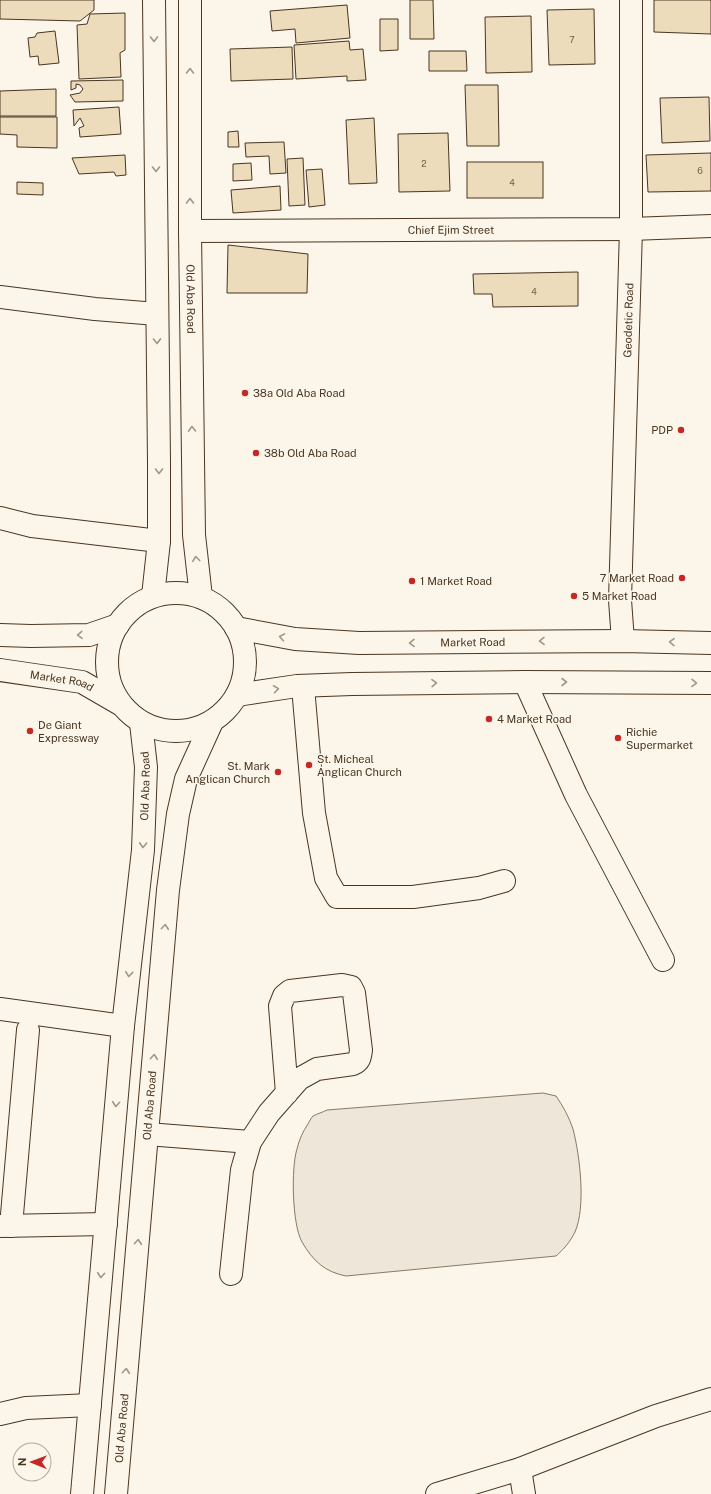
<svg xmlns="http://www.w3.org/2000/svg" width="711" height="1494" font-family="'Public Sans',sans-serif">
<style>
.green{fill:#ede6d9;stroke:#887966}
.building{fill:#ecdcbc;stroke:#4a3520}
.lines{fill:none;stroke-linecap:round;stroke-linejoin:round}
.minor-casing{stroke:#4a3520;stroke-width:24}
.major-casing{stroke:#4a3520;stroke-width:24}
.minor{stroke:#fbf6e9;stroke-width:22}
.major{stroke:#fbf6e9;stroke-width:22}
.oneway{stroke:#a29684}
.poi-dot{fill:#c62828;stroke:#fbf6e9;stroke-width:1.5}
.labels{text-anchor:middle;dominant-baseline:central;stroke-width:3;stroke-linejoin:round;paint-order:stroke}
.number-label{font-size:9px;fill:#725f47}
.street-label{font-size:11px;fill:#4a3520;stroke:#fbf6e9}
.poi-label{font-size:11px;fill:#4a3520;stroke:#fbf6e9;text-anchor:start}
</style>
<rect width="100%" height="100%" fill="#fbf6e9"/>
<!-- green -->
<path class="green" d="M543,1093L556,1096C563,1106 569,1117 573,1129C580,1156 586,1207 575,1232C570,1242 564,1249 556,1256L346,1276C325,1272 313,1261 302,1242C292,1224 291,1168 297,1149C299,1140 303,1131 308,1124C309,1122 311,1118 313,1116C317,1114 323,1112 327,1110Z"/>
<!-- building -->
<g class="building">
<polygon points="0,0 94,0 94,10 80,21 0,19"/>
<polygon points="410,0 433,0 434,39 410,39"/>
<polygon points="654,0 711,0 711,34 654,32"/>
<polygon points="347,5 350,38 296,43 295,29 272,31 270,11"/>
<polygon points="594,9 595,64 549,65 547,10"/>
<polygon points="125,13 125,50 120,53 121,77 79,79 77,25 87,24 90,14"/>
<polygon points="531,16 532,72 486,73 485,17"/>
<polygon points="380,19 398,19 398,50 380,51"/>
<polygon points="55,31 59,63 39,65 38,56 30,57 28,38 35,37 37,33"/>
<polygon points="349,41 350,50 363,49 366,80 347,81 347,76 296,79 294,45"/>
<polygon points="292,47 293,79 231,81 230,49"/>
<polygon points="429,51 466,51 467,71 429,71"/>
<polygon points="123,80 123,101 75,102 70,95 80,93 83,89 80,85 76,84 76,88 71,90 71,81"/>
<polygon points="465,85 498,85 499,146 467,146"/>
<polygon points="56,89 56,116 0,116 0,91"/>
<polygon points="709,97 710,141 662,143 660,98"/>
<polygon points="119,107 121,134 80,137 79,128 84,126 80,118 74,126 73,110"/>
<polygon points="0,117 57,117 57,148 17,147 17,135 0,134"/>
<polygon points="374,118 377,183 349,184 346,120"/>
<polygon points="238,131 239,147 228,147 228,132"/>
<polygon points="448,133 450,191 399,192 398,134"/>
<polygon points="284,142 286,173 270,174 269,156 246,157 245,143"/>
<polygon points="711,153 711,191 648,192 646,155"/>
<polygon points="125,155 126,175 116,176 114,172 79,174 72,158"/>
<polygon points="303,158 305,205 289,206 287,159"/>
<rect x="467" y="162" width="76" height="36"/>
<polygon points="251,163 252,180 233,181 233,164"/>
<polygon points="322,169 325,205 309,207 306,170"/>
<polygon points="17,182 43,183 43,195 17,194"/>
<polygon points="280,186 281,210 233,213 231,190"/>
<polygon points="228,245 308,254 307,293 227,293"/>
<polygon points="578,272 578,306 493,307 492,294 474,294 473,274"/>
</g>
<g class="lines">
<!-- minor casing -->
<g class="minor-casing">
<g id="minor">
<path id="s1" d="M190,231L631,229L711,226"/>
<polyline points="0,297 95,309 157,314"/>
<polyline points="0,518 32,526 159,541"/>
<path id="s2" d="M623,641L620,600L631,229V0"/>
<polyline points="525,682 576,795 663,960"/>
<polyline points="303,687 314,813 326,878 337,897 413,897 479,888 504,881"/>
<polyline points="0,1009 123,1026"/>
<polyline points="147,1134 250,1142"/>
<polyline points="0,1226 106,1224"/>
<polyline points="11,1226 28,1030"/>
<path d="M231,1274L242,1170L250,1142L269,1113L299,1079L317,1069L353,1064C360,1061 360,1057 361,1050L354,993L351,987L342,985L290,991L284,996L280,1006L287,1093"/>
<polyline points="0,1414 26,1408 90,1405"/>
<polyline points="520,1469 524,1494"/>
<polyline points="437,1494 520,1469 656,1416 711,1399"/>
</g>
</g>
<!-- major casing -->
<g class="major-casing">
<g id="major">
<path id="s3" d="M190,0V231L194,535L201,597"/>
<circle cx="176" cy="662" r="69"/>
<polyline points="153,596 159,541 159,461 154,0"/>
<path id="s4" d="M236,628L295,639L359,643L623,641L711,643"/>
<polyline points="0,635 31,636 89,635 118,625"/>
<path id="s5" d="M0,670L82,682L120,704"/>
<polyline points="237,695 297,686 352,684 525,682 711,683"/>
<path id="s6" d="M82,1494L123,1026L143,850L146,767L141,723"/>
<path id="s7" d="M116,1494L168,890L178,814L186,779L211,724"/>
</g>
</g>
<!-- minor -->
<use href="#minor" class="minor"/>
<!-- major -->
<use href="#major" class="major"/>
</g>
<!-- one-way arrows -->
<defs><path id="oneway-chevron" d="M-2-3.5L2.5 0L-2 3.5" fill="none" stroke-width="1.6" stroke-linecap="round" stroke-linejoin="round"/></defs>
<g class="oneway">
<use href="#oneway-chevron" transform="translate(154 39) rotate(90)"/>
<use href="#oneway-chevron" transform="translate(190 71) rotate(-90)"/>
<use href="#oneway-chevron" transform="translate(156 169) rotate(90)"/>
<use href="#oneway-chevron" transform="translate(190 201) rotate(-90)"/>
<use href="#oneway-chevron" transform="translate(157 341) rotate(89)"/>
<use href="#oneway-chevron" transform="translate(192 429) rotate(-91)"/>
<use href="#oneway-chevron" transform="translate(159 471) rotate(90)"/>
<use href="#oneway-chevron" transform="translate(196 559) rotate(-97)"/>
<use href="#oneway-chevron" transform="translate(80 635) rotate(177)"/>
<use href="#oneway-chevron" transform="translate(282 637) rotate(-170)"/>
<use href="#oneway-chevron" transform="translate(542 641) rotate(179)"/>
<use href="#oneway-chevron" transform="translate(672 642) rotate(-179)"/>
<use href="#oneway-chevron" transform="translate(412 643) rotate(179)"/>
<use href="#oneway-chevron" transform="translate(564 682)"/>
<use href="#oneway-chevron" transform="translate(434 683) rotate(-1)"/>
<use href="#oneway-chevron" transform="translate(694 683) rotate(1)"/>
<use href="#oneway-chevron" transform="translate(276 689) rotate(-8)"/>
<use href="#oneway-chevron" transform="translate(143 845) rotate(93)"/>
<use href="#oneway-chevron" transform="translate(165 927) rotate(-85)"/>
<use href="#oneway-chevron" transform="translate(129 974) rotate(96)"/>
<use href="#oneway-chevron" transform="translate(154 1057) rotate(-85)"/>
<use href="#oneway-chevron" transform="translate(116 1104) rotate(95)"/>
<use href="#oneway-chevron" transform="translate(138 1242) rotate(-85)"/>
<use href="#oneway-chevron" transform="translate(101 1275) rotate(95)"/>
<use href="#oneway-chevron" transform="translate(126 1371) rotate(-85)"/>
</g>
<!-- markers -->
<g class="poi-dot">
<circle cx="245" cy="393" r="4"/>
<circle cx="681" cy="430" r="4"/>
<circle cx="256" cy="453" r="4"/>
<circle cx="682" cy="578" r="4"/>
<circle cx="412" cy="581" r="4"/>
<circle cx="574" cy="596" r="4"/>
<circle cx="489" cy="719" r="4"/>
<circle cx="30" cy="731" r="4"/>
<circle cx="618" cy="738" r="4"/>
<circle cx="309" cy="765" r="4"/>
<circle cx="278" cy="772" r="4"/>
</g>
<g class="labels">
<!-- number labels -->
<g class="number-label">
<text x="572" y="39">7</text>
<text x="424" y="163">2</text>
<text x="700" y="170">6</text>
<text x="512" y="182">4</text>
<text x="534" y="291">4</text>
</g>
<!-- street labels -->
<g class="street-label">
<text stroke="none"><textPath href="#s1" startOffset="261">Chief Ejim Street</textPath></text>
<text stroke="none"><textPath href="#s3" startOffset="299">Old Aba Road</textPath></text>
<text stroke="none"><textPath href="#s2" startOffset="321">Geodetic Road</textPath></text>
<text stroke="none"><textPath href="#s4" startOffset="238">Market Road</textPath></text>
<text stroke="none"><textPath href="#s5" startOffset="63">Market Road</textPath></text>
<text stroke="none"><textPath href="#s6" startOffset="711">Old Aba Road</textPath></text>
<text stroke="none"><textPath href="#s7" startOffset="390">Old Aba Road</textPath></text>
<text stroke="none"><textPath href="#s7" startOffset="66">Old Aba Road</textPath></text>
</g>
<!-- poi labels -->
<g class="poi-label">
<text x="253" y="393">38a Old Aba Road</text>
<text x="673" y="430" text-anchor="end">PDP</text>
<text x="264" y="453">38b Old Aba Road</text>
<text x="674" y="578" text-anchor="end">7 Market Road</text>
<text x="420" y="581">1 Market Road</text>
<text x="582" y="596">5 Market Road</text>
<text x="497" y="719">4 Market Road</text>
<text x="38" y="725">De Giant<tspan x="38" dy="13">Expressway</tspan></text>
<text x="626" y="732">Richie<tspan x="626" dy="13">Supermarket</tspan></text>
<text x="317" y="759">St. Micheal<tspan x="317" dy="13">Anglican Church</tspan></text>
<text x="270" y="766" text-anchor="end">St. Mark<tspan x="270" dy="13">Anglican Church</tspan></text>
</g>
</g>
<!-- north arrow -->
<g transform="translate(32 1462) rotate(271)"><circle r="19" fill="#fbf6e9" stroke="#b4a999"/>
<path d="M0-3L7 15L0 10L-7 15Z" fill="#c62828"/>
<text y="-6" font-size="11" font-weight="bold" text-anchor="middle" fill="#4a3520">N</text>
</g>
</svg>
